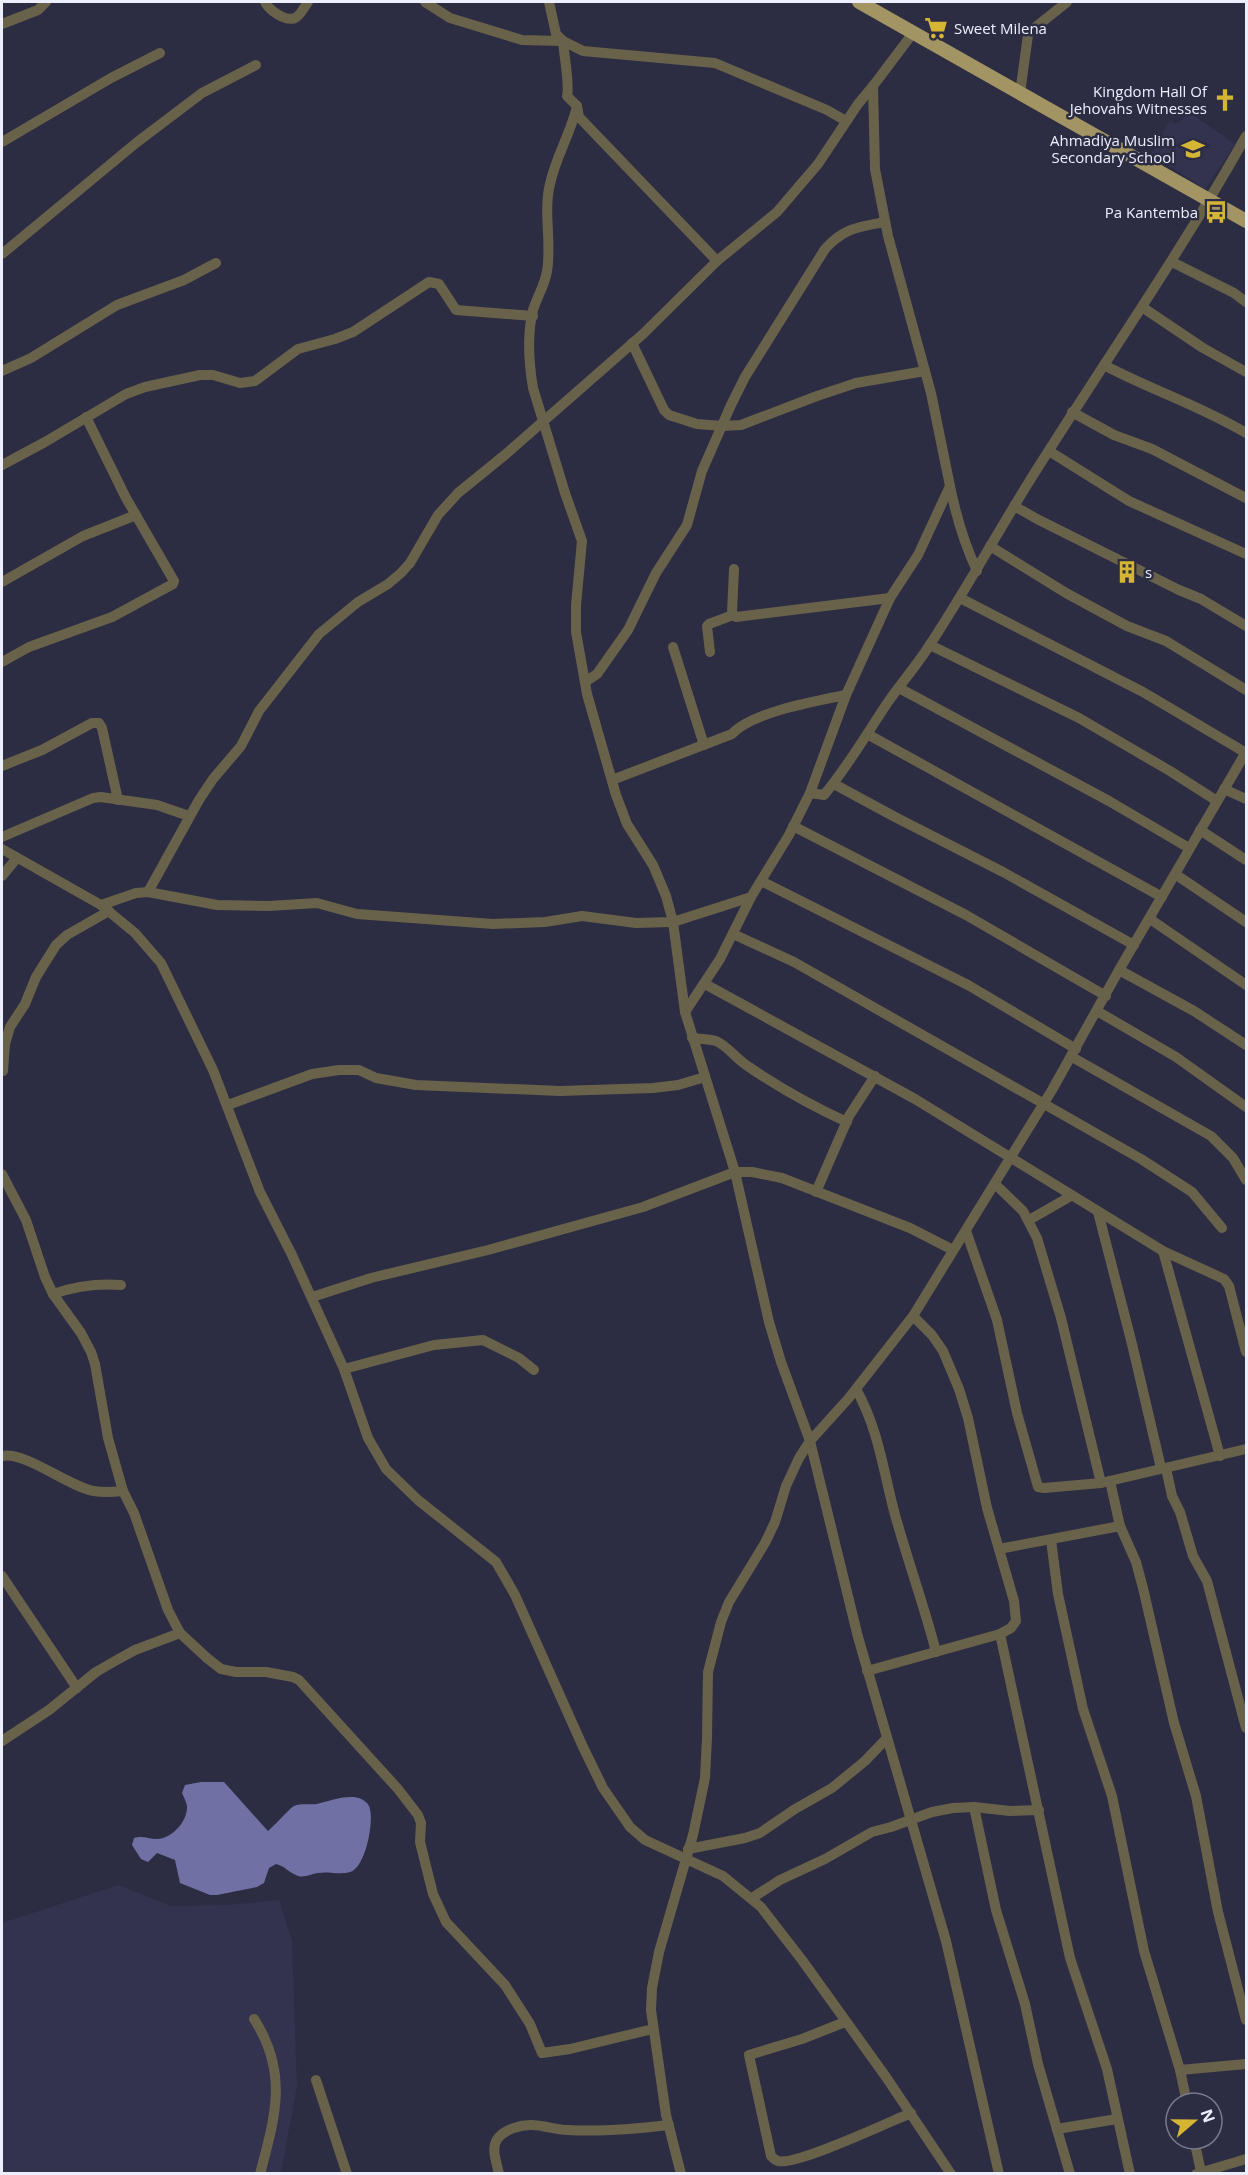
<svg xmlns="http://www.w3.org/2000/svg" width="1248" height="2175" font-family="'Open Sans',sans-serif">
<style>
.built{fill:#33334f}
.water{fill:#7070a5}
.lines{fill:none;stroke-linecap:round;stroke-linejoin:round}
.minor{stroke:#69624b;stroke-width:10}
.major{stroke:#a29463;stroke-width:14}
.labels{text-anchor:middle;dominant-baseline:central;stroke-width:5;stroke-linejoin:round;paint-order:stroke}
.poi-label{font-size:15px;fill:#eeeffe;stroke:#2c2c42;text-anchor:end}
</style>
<rect width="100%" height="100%" fill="#2c2c42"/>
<!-- built -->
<g class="built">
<polygon points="1190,113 1235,144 1205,189 1151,154 1170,120 1176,124"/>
<polygon points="118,1885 171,1906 228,1905 279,1900 292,1941 297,2086 281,2173 2,2174 2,1923"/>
</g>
<!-- water -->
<path class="water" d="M201,1782H224L268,1831C274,1826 290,1808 294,1806C301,1803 311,1805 317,1804C331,1801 359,1789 369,1806C375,1818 366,1868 350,1872C341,1875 328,1871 318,1873C311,1874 303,1879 296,1875C288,1872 285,1866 276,1864L269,1868L264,1883L257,1887L217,1895H210L180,1883L175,1860L157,1853L148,1862L141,1859L132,1845L134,1838C143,1835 148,1839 157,1839C172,1839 188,1821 187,1806C186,1802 184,1797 182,1793L185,1785Z"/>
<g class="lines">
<!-- minor -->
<g class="minor">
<path d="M265,2C269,10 285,22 295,18C300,16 305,6 308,2"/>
<polyline points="425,2 450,18 522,40 563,41"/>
<polyline points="549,2 556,34 563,41 583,51 715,63 827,110 846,121"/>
<polyline points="2,24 38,10 46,2"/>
<path d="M563,41C564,56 570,85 567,96L577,106L579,117L717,261"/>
<polyline points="1020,93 1028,35 1032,30 1067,2"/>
<path d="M577,106C571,133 556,156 550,184C543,212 552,243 547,271C545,285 537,297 533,310C527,334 529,364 533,388L565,493L582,541L576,605V632L587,694L616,795L627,824L653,865L666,896L673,922L685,1012L735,1172L769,1322L781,1362L810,1441L858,1637L946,1941L999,2174"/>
<polyline points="2,142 111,78 160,53"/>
<polyline points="2,254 136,143 202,93 256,65"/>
<polyline points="1172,262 1234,293 1246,302"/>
<polyline points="1142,307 1203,348 1246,372"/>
<polyline points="632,343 664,410 669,415 697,424 722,426 741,425 817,396 856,383 925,371"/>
<path d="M1104,365C1151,390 1201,406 1246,433"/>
<polyline points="2,371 31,358 117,305 184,280 216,263"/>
<polyline points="1072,412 1114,435 1152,449 1246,498"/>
<polyline points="1049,451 1129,501 1246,554"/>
<polyline points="2,465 45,442 126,394 145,387 200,375 213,375 240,383 255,381 298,349 335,339 353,332 429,282 439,284 456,310 533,316"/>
<path d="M950,486C956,516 964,543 977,571"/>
<polyline points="1014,506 1037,519 1179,590 1201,599 1246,626"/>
<polyline points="990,546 1066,593 1127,626 1166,641 1246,690"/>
<polyline points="734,569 732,613 736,617 890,598"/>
<polyline points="2,582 83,536 136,515"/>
<polyline points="960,598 1143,692 1246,753"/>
<polyline points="930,645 1079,718 1170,771 1217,801"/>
<polyline points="673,647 704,745"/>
<polyline points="710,652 707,626 709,624 733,615"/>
<polyline points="2,662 29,647 112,617 173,584 174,581 126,498 86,417"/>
<path d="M585,682L597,674L628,630L656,573L687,525L702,471L731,405L745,377L825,249C844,228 858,227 885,222"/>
<polyline points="899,688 1109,801 1189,848"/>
<polyline points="869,735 1162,897"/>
<polyline points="2,766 42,750 92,723 99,723 102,728 118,800"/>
<path d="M612,780L732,734C752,712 816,701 846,695"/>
<polyline points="834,784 895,817 1003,872 1134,945"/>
<polyline points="1224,789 1246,799"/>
<path d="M810,793L824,795C849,765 867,733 888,702C902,682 918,664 931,643C965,591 995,537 1027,485C1100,368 1179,256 1246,136"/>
<polyline points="793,826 966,915 1106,996"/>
<polyline points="1200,830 1246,860"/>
<polyline points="2,837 93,798 101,797 157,805 189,816"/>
<polyline points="2,849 101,905 135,933 161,963 213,1070 260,1192 292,1255 344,1369 368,1438 386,1469 418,1500 496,1562 515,1595 583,1747 603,1788 630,1827 645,1840 723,1876 761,1907 802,1960 886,2077 951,2174"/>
<polyline points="1175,874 1246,922"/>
<polyline points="2,876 17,858"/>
<polyline points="761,881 968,985 1076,1049"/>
<polyline points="148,892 199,800 213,779 241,746 259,711 319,634 358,602 388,584 401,573 410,563 438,515 458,493 506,454 643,334 717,261 777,212 818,164 858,104 873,86"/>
<polyline points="101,905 136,893 148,892 217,905 269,906 317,903 357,914 493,924 545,922 582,916 636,923 673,922 751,897 789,835 810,793 846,695 890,598 918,555 950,486 931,393 888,236 875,169 873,86 913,33"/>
<polyline points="1150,919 1246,985"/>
<polyline points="733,934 794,962 1141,1159 1192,1192 1222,1228"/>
<polyline points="1119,970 1194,1011 1246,1045"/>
<polyline points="705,984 915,1099 1163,1251 1224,1279 1229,1286 1246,1352"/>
<polyline points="1097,1011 1176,1057 1246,1107"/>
<polyline points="685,1012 720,959 751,897"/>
<path d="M692,1038C700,1039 709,1039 716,1041C728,1046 737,1060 749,1067C780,1088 812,1106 847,1122"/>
<polyline points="1072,1057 1211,1136 1233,1158 1246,1180"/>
<polyline points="3,1071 5,1044 10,1027 25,1004 36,977 56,945 67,935 109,911"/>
<polyline points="228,1105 312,1074 339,1070 359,1070 376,1078 416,1085 560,1091 653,1088 678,1085 705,1077"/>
<polyline points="2,1174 26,1220 45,1277 53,1294 81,1333 91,1352 95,1364 108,1438 123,1491 134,1513 168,1610 180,1633 207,1658 221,1669 236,1672 266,1672 293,1677 299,1680 398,1789 418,1815 421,1823 420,1842 433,1894 446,1922 505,1985 530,2024 542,2053 570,2049 653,2029"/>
<polyline points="995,1184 1023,1211 1037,1238 1061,1318 1101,1483"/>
<polyline points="816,1192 849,1116 875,1076"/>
<polyline points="1098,1212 1132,1344 1161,1468"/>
<polyline points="1029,1220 1071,1196"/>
<polyline points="966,1231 997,1320 1017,1413 1038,1487 1044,1488 1101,1483 1246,1449"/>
<polyline points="1163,1251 1220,1456"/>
<path d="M53,1294C76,1286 96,1283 121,1285"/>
<polyline points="312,1297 371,1278 488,1250 643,1207 735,1172 752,1172 782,1178 910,1228 953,1250"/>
<polyline points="344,1369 434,1345 483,1340 519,1358 534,1370"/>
<path d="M856,1389C878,1428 883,1469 894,1511C907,1559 924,1605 936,1652"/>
<path d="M2,1456C25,1451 69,1487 94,1491C104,1493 114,1492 123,1491"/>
<polyline points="1166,1468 1172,1496 1180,1512 1193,1556 1207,1581 1246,1728"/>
<polyline points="1110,1481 1120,1526 1136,1562 1143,1588 1174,1723 1196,1796 1218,1912 1246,2020"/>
<polyline points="1051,1540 1058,1594 1083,1709 1112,1796 1144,1951 1180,2070 1187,2103"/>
<polyline points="999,1549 1120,1526"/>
<polyline points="2,1576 77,1688"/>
<polyline points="1000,1634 1070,1958 1107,2069 1130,2174"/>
<polyline points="867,1671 1000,1634 1011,1628 1016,1621 1014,1601 987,1508 968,1418 959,1389 943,1351 932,1335 913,1316"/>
<polyline points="2,1741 49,1710 96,1672 115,1661 135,1650 180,1633"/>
<polyline points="974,1807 996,1910 1025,2004 1038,2064 1070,2174"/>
<polyline points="688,1849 745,1838 760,1833 795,1809 832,1788 865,1761 887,1738"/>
<polyline points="752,1898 780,1880 825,1859 872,1832 891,1827 932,1812 953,1808 974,1807 1010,1811 1039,1810"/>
<path d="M254,2019C289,2073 275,2117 260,2174"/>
<path d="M845,2022L802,2039L749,2055L771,2156C774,2159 775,2160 778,2161C796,2166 889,2122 911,2113"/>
<polyline points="1180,2070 1246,2064"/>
<polyline points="316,2080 347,2174"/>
<polyline points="1057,2129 1117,2119"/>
<polyline points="1194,2139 1201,2172"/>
<path d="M499,2174C497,2163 490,2148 498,2138C506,2129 520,2125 531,2125C544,2125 556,2130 568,2130C602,2132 635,2129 669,2125"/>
<polyline points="681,2174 666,2115 651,2010 652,1988 659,1952 693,1835 705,1778 707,1738 708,1672 721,1622 729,1602 765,1543 775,1522 786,1486 799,1458 810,1441 848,1399 913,1316 1052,1090 1119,970 1246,752"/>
<polyline points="1196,2174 1246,2159"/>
</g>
<!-- major -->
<polyline class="major" points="859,2 1246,221"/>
</g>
<!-- icons -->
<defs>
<g id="supermarket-bare" transform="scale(1.8)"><path d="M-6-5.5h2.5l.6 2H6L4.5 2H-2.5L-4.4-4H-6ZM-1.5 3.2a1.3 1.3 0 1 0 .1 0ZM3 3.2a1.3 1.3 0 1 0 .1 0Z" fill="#d5b534" stroke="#2c2c42" stroke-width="2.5" paint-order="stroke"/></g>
<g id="church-bare" transform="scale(1.8)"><path d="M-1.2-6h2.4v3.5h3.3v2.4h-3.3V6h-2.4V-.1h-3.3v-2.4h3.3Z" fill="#d5b534" stroke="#2c2c42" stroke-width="2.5" paint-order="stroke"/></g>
<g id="school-bare" transform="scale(1.8)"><path d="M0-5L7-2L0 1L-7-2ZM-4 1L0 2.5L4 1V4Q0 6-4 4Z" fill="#d5b534" stroke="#2c2c42" stroke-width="2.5" paint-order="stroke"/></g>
<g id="bus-bare" transform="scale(1.8)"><path d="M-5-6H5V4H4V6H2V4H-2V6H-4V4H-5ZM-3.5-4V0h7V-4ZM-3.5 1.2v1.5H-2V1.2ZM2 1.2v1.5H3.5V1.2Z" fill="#d5b534" stroke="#2c2c42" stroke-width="2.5" paint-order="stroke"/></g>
<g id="building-bare" transform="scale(1.8)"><path d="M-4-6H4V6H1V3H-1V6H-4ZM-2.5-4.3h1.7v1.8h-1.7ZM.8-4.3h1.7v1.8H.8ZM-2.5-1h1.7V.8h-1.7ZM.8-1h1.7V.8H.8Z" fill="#d5b534" stroke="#2c2c42" stroke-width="2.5" paint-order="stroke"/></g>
</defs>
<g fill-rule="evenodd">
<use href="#supermarket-bare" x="936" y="28"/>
<use href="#church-bare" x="1225" y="100"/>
<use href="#school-bare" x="1193" y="149"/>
<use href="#bus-bare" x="1216" y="212"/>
<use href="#building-bare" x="1127" y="572"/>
</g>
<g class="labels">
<!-- poi labels -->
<g class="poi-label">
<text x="954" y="28" text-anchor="start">Sweet Milena</text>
<text x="1207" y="91">Kingdom Hall Of<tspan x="1207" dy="17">Jehovahs Witnesses</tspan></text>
<text x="1175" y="140">Ahmadiya Muslim<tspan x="1175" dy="17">Secondary School</tspan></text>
<text x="1198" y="212">Pa Kantemba</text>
<text x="1145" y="572" text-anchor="start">s</text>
</g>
</g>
<!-- border -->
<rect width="1248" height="2175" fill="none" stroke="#eeeffe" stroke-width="6"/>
<!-- north arrow -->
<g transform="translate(1194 2121) rotate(70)"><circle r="28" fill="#2c2c42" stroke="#7a7a8d" stroke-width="1.5"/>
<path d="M0-4.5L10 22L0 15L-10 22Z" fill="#d5b534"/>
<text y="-9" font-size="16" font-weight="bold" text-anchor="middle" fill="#eeeffe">N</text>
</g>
</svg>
